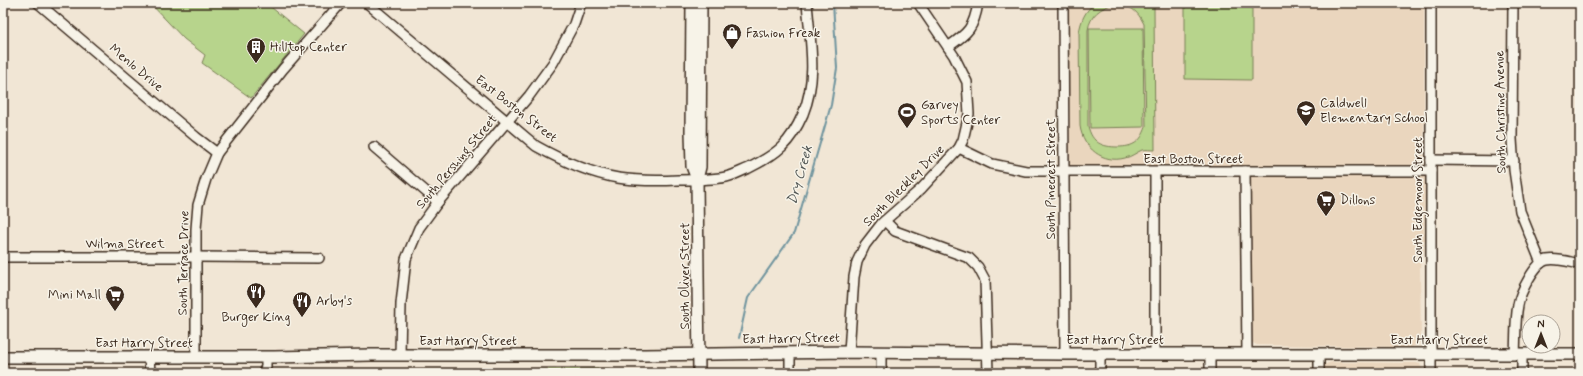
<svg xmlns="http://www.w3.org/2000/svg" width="1583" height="376" font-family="Mynerve,sans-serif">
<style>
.built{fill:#ead6be}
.green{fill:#b7d48c;stroke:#797f55;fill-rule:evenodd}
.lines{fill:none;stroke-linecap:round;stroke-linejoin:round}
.stream{stroke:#6f949e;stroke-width:2}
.minor-casing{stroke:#3b2a1e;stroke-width:12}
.major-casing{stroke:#3b2a1e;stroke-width:14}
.minor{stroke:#f7f3e8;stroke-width:9}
.major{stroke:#f7f3e8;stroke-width:11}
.labels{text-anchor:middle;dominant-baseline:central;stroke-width:3;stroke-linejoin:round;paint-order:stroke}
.poi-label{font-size:13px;fill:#3b2a1e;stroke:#f7f3e8;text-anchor:start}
.street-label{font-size:13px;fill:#3b2a1e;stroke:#f7f3e8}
.water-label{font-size:14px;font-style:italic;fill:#515654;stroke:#f7f3e8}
</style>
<rect width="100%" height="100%" fill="#f1e6d5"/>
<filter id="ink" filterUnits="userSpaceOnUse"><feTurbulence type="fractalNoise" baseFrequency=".025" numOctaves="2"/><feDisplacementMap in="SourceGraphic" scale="8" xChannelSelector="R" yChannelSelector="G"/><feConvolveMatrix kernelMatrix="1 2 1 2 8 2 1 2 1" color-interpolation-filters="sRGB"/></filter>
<g filter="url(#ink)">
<!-- built -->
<g class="built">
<polygon points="1068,3 1424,3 1424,163 1421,167 1070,167 1067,164"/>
<polygon points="1255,174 1420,175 1425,177 1424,253 1421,257 1420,269 1421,339 1419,343 1412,347 1257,345 1253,343 1251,340 1249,179 1251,176"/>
<polygon points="1331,362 1416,363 1420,364 1423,373 1323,373 1323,368 1324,365"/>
</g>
<!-- green -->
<g class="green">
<polygon points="150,3 266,3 304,34 251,98 202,63 205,55 184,39"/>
<path d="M1095,3H1139L1142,5H1154L1155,150C1151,150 1146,149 1142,150C1137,152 1131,157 1125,158C1103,164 1083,148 1080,126L1079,33C1081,20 1085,11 1095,3ZM1115,4C1131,6 1137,10 1144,24L1146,127C1141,142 1133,147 1118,147C1102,147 1092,143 1088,126V30C1090,15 1101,7 1115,4Z"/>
<polygon points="1185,3 1252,3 1252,80 1185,79"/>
<polygon points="1089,28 1143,28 1144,127 1090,128"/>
<polygon points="605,369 621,373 329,373 329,371"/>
</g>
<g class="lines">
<!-- stream -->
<polyline class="stream" points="739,338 748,298 794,233 831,105 837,68 833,3"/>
<!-- minor casing -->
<g class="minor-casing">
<g id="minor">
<polyline points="38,3 196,137 217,153"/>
<path d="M367,3L536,146C561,160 589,173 618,178C638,181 658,181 678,180C694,180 711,180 726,177C735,175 741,171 749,168C777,154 790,144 803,114C818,77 810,41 807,3"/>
<polyline points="1063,3 1065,354"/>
<polyline points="1431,3 1431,373"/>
<polyline points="1513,3 1512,139 1514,170 1520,211 1541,263"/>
<path d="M948,47C968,33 974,28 978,3"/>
<polyline points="374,147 438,202"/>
<polyline points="959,148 992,164 1026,171 1431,171"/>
<polyline points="1431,160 1514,161"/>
<polyline points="1245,171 1247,354"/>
<polyline points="885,221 895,231 969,258 978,267 985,280 988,373"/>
<polyline points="3,257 196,257 319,258"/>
<polyline points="849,352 854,277 857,262 865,245 882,223 921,189 959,148 963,140 969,114 967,82 954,56 918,3"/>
<polyline points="881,352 881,373"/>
<polyline points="790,353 790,373"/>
<polyline points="1100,354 1100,373"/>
<polyline points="1155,354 1155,172"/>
<path d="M1515,354C1516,338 1515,320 1518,305C1520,293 1535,262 1547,260C1558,258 1569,262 1580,264"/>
<polyline points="1522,354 1522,373"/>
<polyline points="400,355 401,304 406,259 419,228 438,202 529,96 553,63 574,24 581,3"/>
<polyline points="149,356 150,373"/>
<polyline points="196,357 196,229 198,205 206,179 217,153 283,69 341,3"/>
<polyline points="263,373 266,367 266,357"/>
<polyline points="1210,373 1210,354"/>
<polyline points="1319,373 1319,354"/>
</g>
</g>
<!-- major casing -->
<g class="major-casing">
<g id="major">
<polyline points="692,3 691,131 692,166 697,179"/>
<polyline points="3,357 274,357 371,355 645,355 849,352 1065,354 1580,354"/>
<polyline points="699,373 697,179 700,167 701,3"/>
</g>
</g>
<!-- minor -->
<use href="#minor" class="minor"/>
<!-- major -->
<use href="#major" class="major"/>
</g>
</g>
<!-- icons -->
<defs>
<g id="shop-pin" transform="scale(1)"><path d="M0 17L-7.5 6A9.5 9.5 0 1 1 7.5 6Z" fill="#3b2a1e" stroke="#f7f3e8"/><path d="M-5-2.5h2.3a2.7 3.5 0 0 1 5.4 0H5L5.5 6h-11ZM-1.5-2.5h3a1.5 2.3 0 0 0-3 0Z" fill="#fff"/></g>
<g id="building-pin" transform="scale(1)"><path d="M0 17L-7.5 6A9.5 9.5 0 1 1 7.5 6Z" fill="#3b2a1e" stroke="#f7f3e8"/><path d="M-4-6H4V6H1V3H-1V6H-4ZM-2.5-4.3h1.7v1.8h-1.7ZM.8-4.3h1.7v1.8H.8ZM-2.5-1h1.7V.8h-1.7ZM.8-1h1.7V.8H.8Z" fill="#fff"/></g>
<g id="school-pin" transform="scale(1)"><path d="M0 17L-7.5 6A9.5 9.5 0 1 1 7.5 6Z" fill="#3b2a1e" stroke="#f7f3e8"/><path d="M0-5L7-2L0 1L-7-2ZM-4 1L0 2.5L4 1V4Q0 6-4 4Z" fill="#fff"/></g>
<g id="stadium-pin" transform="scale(1)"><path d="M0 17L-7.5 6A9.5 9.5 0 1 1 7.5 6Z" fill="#3b2a1e" stroke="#f7f3e8"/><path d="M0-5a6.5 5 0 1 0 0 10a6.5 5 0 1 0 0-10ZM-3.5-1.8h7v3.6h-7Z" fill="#fff"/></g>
<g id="supermarket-pin" transform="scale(1)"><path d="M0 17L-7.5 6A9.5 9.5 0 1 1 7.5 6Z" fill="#3b2a1e" stroke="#f7f3e8"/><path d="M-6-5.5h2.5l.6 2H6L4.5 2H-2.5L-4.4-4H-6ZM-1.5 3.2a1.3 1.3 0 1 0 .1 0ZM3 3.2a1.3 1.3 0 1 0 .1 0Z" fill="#fff"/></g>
<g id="restaurant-pin" transform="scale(1)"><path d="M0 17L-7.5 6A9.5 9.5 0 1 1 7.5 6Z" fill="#3b2a1e" stroke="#f7f3e8"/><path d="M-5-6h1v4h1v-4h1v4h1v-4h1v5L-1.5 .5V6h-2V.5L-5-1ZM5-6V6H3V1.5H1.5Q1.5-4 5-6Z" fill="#fff"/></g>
</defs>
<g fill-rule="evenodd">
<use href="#shop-pin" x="732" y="33"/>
<use href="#building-pin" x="256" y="47"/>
<use href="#school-pin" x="1306" y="110"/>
<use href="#stadium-pin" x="907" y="112"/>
<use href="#supermarket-pin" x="1326" y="200"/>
<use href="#restaurant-pin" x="256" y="292"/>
<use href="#supermarket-pin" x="115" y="295"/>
<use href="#restaurant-pin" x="302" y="301"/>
</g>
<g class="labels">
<!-- poi labels -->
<g class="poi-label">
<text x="746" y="33">Fashion Freak</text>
<text x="270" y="47">Hilltop Center</text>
<text x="1320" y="103">Caldwell<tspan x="1320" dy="15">Elementary School</tspan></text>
<text x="921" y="105">Garvey<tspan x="921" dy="15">Sports Center</tspan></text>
<text x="1340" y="200">Dillons</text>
<text x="101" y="295" text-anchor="end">Mini Mall</text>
<text x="316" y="301">Arby's</text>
<text x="256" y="317" text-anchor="middle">Burger King</text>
</g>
<!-- street labels -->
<g class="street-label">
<text transform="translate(136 68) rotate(40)">Menlo Drive</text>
<text transform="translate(516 109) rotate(38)">East Boston Street</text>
<text transform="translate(1501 112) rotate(-91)">South Christine Avenue</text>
<text x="1193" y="159">East Boston Street</text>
<text transform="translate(457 162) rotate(-50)">South Pershing Street</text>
<text transform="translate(1051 179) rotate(-90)">South Pinecrest Street</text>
<text transform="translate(904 186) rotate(-45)">South Bleckley Drive</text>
<text transform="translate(1418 200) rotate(-90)">South Edgemoor Street</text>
<text x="125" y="244">Wilma Street</text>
<text transform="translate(184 263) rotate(-89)">South Terrace Drive</text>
<text transform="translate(685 276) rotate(-90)">South Oliver Street</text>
<text transform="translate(791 339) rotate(-1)">East Harry Street</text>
<text x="1115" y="340">East Harry Street</text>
<text x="1439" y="340">East Harry Street</text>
<text x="468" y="341">East Harry Street</text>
<text x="144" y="343">East Harry Street</text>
</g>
<!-- water labels -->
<g class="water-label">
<text transform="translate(800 175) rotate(-74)">Dry Creek</text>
</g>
</g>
<!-- margin -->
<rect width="1583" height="376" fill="none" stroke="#f7f3e8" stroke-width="16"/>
<rect x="8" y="8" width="1567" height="360" fill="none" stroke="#3b2a1e" stroke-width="1.5" filter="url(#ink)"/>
<!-- north arrow -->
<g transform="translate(1541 334)"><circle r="19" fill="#f7f3e8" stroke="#aca397"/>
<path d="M0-3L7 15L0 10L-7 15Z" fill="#3b2a1e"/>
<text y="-6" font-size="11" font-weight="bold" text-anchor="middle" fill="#3b2a1e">N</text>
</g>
</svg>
